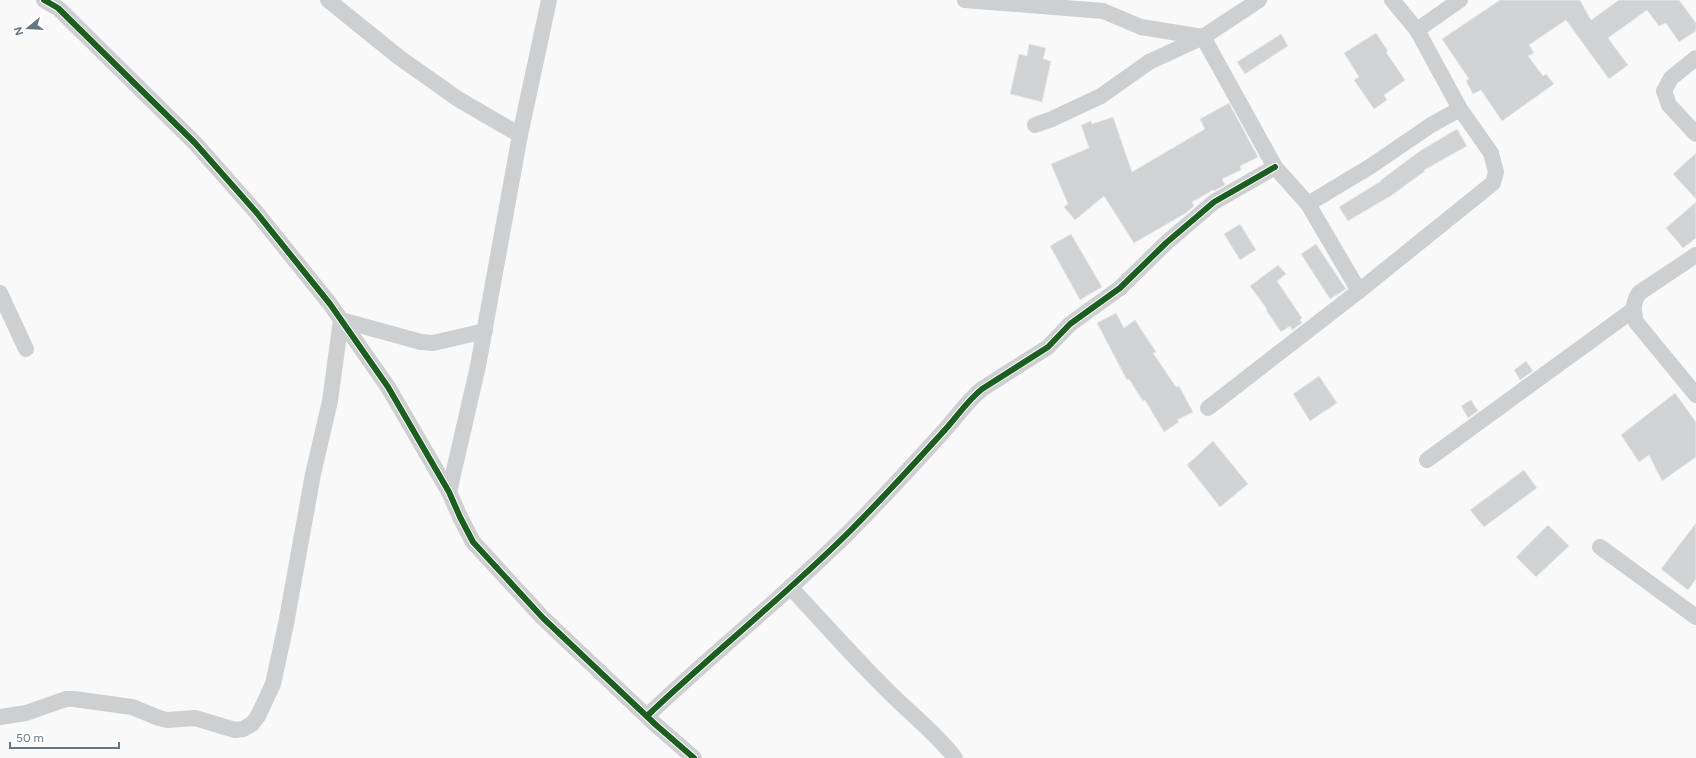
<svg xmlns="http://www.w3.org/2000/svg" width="1696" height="758" font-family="Figtree,sans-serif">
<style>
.building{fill:#d0d2d3;stroke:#e8e8e8}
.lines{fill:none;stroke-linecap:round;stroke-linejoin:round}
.minor{stroke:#cecfd0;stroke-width:16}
.cycleway-casing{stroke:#fff;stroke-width:8}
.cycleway{stroke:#1b5e20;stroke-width:6}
</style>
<rect width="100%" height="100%" fill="#f9f9f9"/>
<!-- building -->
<g class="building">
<polygon points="1500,0 1580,0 1591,20 1619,0 1679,0 1696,23 1696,31 1679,42 1666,23 1659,26 1647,10 1608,38 1628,65 1609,79 1566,20 1529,45 1534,53 1528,56 1543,76 1546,74 1554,84 1502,121 1481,90 1473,94 1466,81 1469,79 1442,39"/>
<polygon points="1376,33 1388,51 1386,52 1405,80 1384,95 1387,100 1374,109 1354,80 1359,77 1344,53"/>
<polygon points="1281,34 1288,46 1245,74 1237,62"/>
<polygon points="1029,44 1046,48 1043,59 1051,61 1042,102 1010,94 1019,54 1027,56"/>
<polygon points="1229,103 1258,157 1240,166 1241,170 1222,179 1225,185 1214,191 1213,190 1192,202 1194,206 1186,213 1134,243 1104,196 1075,220 1064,207 1068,204 1051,164 1089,148 1081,125 1091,121 1092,124 1113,117 1132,172 1205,129 1200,119"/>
<polygon points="1457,129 1467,146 1424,170 1425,171 1392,195 1348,221 1339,207 1381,181 1381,180 1420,151"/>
<polygon points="1696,153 1696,199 1673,174"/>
<polygon points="1696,202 1696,238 1683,248 1666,228"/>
<polygon points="1240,224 1256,250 1240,260 1224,234"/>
<polygon points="1071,234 1102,287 1080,300 1050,246"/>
<polygon points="1316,244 1346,289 1330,299 1301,254"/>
<polygon points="1278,265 1286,274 1277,281 1302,318 1300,320 1302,323 1292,330 1290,326 1281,332 1266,310 1267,309 1250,286"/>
<polygon points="1116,313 1124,328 1135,320 1156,352 1153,353 1176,387 1179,386 1193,412 1177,420 1179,422 1164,432 1145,400 1143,401 1129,379 1127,380 1097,323"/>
<polygon points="1526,361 1533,371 1520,380 1514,370"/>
<polygon points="1319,376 1337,403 1310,421 1293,394"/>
<polygon points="1675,393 1696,422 1696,457 1662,481 1649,455 1639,462 1621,435"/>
<polygon points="1471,400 1478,411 1468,418 1461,406"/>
<polygon points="1213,441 1248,484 1220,507 1187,465"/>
<polygon points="1524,470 1537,488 1484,527 1470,510"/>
<polygon points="1696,523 1696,579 1688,590 1661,569"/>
<polygon points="1548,525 1569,546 1536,577 1516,557"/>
</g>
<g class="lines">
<!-- minor -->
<g class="minor">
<polyline points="44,0 58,8 195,143 256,212 330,304 388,387 449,492 460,517 473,542 543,618 656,725 694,758"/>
<polyline points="328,0 400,58 458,99 520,135"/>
<polyline points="965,0 1103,11 1141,27 1203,37 1275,167 1308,204 1359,291"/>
<polyline points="1417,30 1460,0"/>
<polyline points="1696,58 1671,78 1664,91 1669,105 1696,134"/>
<polyline points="1035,125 1052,119 1101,96 1149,62 1203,37 1259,0"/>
<polyline points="1308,204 1371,166 1431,125 1460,109"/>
<path d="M1696,255L1639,293C1632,305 1633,309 1636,322L1696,395"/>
<polyline points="0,293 26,349"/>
<polyline points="1208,408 1359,291 1493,183 1496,172 1491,153 1460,109 1417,30 1392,0"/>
<polyline points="1427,460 1633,310"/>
<polyline points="449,492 478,366 520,135 549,0"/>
<polyline points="1600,547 1696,617"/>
<path d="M790,587C824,623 856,660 891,694C912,715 937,734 955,758"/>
<path d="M647,716C713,653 785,596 850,531C882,499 913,465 943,432C956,418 967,401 982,389L1048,347L1070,324L1120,288L1166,243L1214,202L1275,167"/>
<polyline points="0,717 26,713 66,699 74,699 132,707 159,718 167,720 195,718 235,730 243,729 252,724 258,716 273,684 286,624 313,474 330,401 341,320 421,342 433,343 485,331"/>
</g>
<!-- cycleway casing -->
<g class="cycleway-casing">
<g id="cycleway">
<polyline points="44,0 58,8 195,143 256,212 330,304 388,387 449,492 460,517 473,542 543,618 656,725 694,758"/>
<path d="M647,716C713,653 785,596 850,531C882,499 913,465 943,432C956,418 967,401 982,389L1048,347L1070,324L1120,288L1166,243L1214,202L1275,167"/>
</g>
</g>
<!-- cycleway -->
<use href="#cycleway" class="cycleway"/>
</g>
<!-- north arrow -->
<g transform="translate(28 28) rotate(252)" stroke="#ffffff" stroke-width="3" paint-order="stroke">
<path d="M0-3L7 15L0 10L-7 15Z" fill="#657683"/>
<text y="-6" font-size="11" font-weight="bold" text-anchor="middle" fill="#657683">N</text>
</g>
<!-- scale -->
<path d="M10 742v6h109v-6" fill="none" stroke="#657683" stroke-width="2"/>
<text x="16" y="742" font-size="12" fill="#657683" stroke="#ffffff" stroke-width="3" paint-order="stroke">50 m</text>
</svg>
